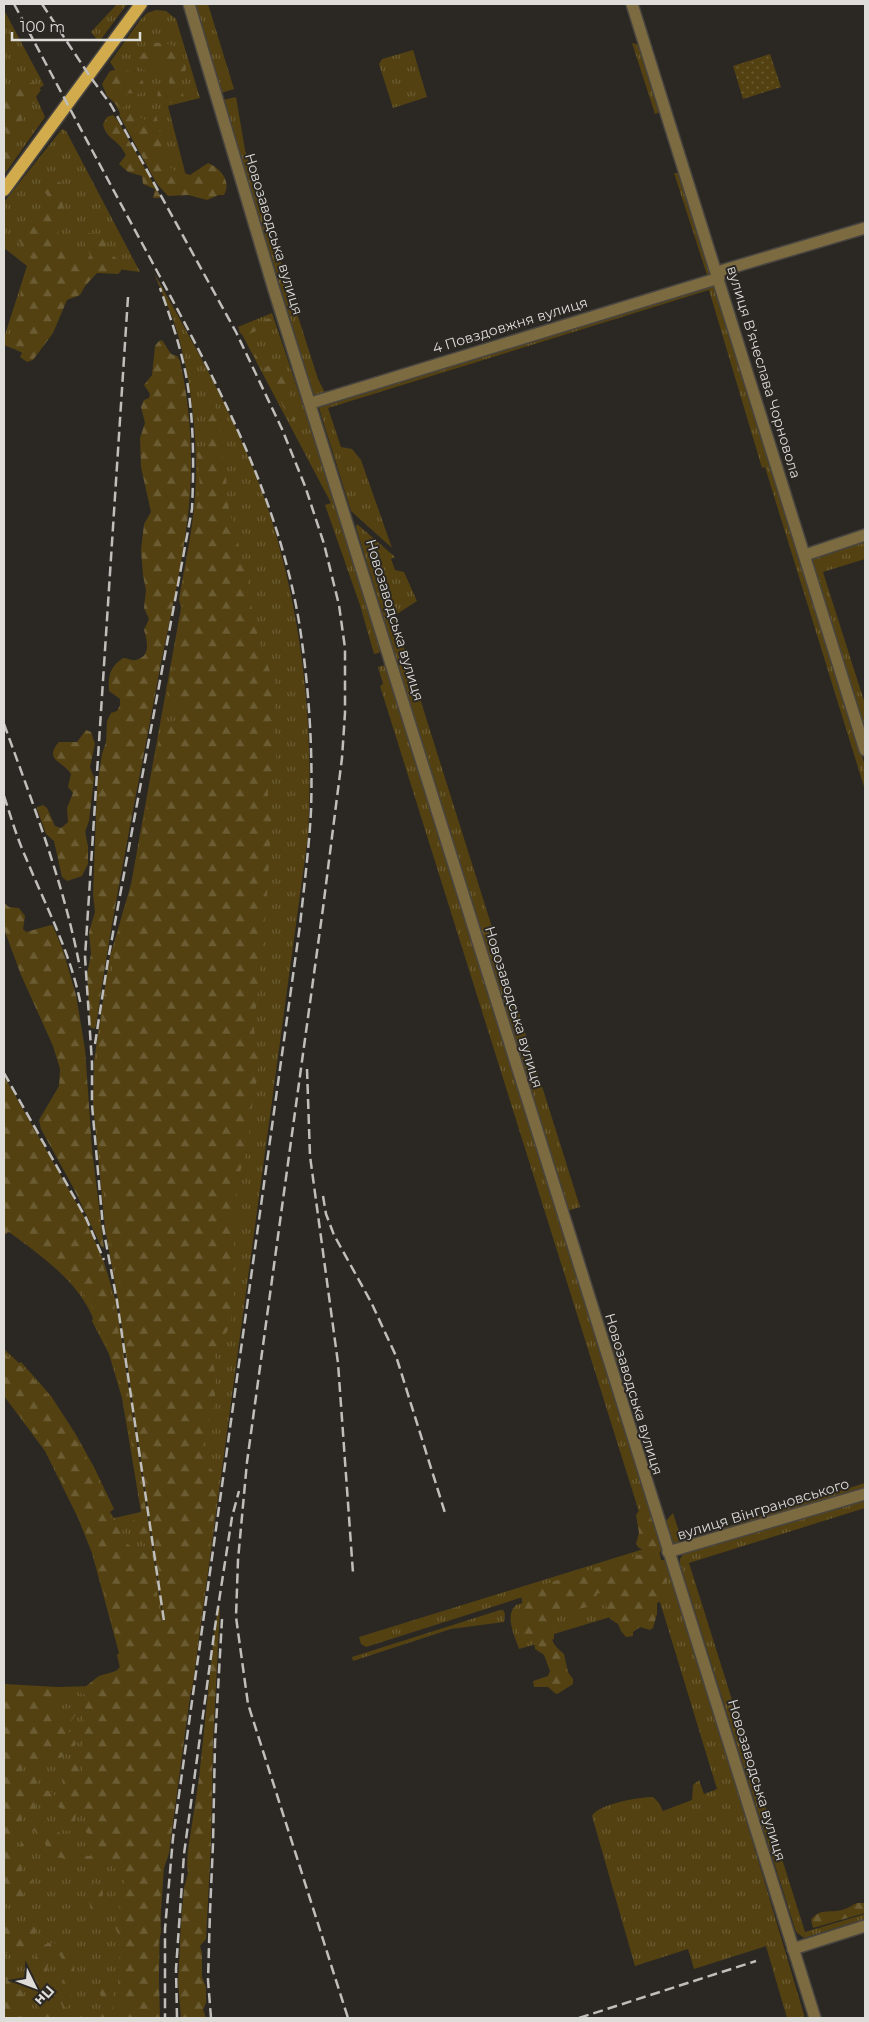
<svg xmlns="http://www.w3.org/2000/svg" width="869" height="2022" font-family="Montserrat,sans-serif">
<style>
.grass{fill:url(#grass-tufts)}
.forest{fill:url(#forest-firs)}
.park{fill:url(#park-dots)}
.lines{fill:none;stroke-linecap:round;stroke-linejoin:round}
.minor-casing{stroke:#484541;stroke-width:14}
.major-casing{stroke:#484541;stroke-width:15}
.minor{stroke:#7c6a40;stroke-width:11}
.major{stroke:#d1ab4c;stroke-width:12}
.rail{stroke:#c0bebb;stroke-width:2.5;stroke-dasharray:10 5;stroke-linecap:butt}
.labels{text-anchor:middle;dominant-baseline:central;stroke-width:4;stroke-linejoin:round;paint-order:stroke}
.street-label{font-size:14px;fill:#deddda;stroke:#2b2824}
</style>
<defs>
<pattern id="grass-tufts" width="24" height="20" patternUnits="userSpaceOnUse" patternTransform="scale(1.25)"><rect width="24" height="20" fill="#534111"/><path d="M3 7l-1-3M5 7V3M7 7l1-3M15 17l-1-3M17 17v-4M19 17l1-3" fill="none" stroke="#6b5c33"/></pattern>
<pattern id="forest-firs" width="22" height="20" patternUnits="userSpaceOnUse" patternTransform="scale(1.25)"><rect width="22" height="20" fill="#534111"/><path d="M5 1l3.5 6h-7zM16 11l3.5 6h-7z" fill="#6b5c33"/></pattern>
<pattern id="park-dots" width="8" height="8" patternUnits="userSpaceOnUse" patternTransform="scale(1.25)"><rect width="8" height="8" fill="#534111"/><path d="M2 2h.1M6 6h.1" fill="none" stroke="#6b5c33" stroke-width="1.8" stroke-linecap="round"/></pattern>
</defs>
<rect width="100%" height="100%" fill="#2b2824"/>
<!-- grass -->
<g class="grass">
<polygon points="117,4 127,4 99,42 91,32"/>
<polygon points="193,4 208,4 234,89 221,93"/>
<polygon points="4,10 44,85 34,92 45,117 4,175"/>
<polygon points="156,10 166,11 176,19 200,98 168,106 186,176 162,189 110,95 122,79 110,62 141,19 147,13"/>
<polygon points="632,43 640,45 661,112 655,114"/>
<polygon points="413,50 427,97 393,108 379,64 382,59"/>
<polygon points="236,97 245,150 318,379 325,393 707,275 674,173 679,173 713,275 316,397 314,396 223,100"/>
<polygon points="62,129 66,131 140,272 79,264 21,352 4,345 4,338 27,266 4,248 4,202"/>
<path d="M154,273C198,351 243,430 270,515C303,619 314,727 308,836L192,1690H191L164,1868L160,1924L158,2018H4V1684L57,1687L96,1686L120,1668L117,1655L119,1653L92,1553L78,1518L45,1451L4,1396V1349L19,1363L21,1362L51,1396L75,1433L94,1467L114,1509L110,1512L114,1518L141,1512L122,1398L109,1354L92,1321L93,1318C77,1280 41,1256 9,1232L4,1235V1076L85,1218L104,1262L116,1302L163,1621H164L118,1301L105,1228L93,1104L94,1061L109,960L131,884L181,608L179,599C184,569 191,538 194,508C200,449 192,375 173,319C167,304 160,289 154,273Z"/>
<polygon points="710,283 719,287 865,766 865,790 765,467 762,468 709,290 328,408 341,447 352,449 361,460 392,548 351,511 319,408 320,404"/>
<polygon points="272,313 335,500 381,649 379,653 374,654 360,605 325,505 331,503 238,327"/>
<polygon points="357,524 395,557 391,559 395,570 404,572 417,601 394,616 580,1207 570,1210 564,1207 356,527"/>
<polygon points="865,539 865,559 823,572 865,704 865,737 811,560 813,557"/>
<polygon points="385,665 387,667 662,1550 658,1554 366,1647 361,1644 359,1637 650,1547 380,686 383,684 378,667"/>
<polygon points="614,1324 615,1324 636,1390 633,1390 628,1387 623,1371 617,1369 610,1351 617,1343 612,1327"/>
<polygon points="865,1483 865,1490 677,1547 671,1544 665,1522 673,1513 682,1541"/>
<polygon points="865,1498 865,1508 689,1563 805,1932 865,1914 865,1919 804,1938 796,1932 680,1564 680,1559 685,1552"/>
<path d="M663,1560H666L672,1570L805,2018H787L766,1946L694,1969L688,1949L635,1966L592,1816C598,1804 640,1797 653,1797L659,1803L663,1811L692,1800L693,1785L699,1780L704,1794L717,1789L660,1602L554,1634V1639L519,1649C515,1636 504,1616 516,1605Z"/>
<polygon points="500,1610 503,1610 505,1614 504,1622 451,1629 353,1661 352,1657"/>
</g>
<!-- forest -->
<g class="forest">
<path d="M152,43C172,41 185,49 186,70L179,76V85L184,97L183,100L166,104L157,99L158,91L170,85L164,62L156,60L150,71C142,71 139,68 136,61Z"/>
<polygon points="118,69 129,71 143,81 144,90 140,94 127,93 124,101 127,105 121,109 107,96 102,84 110,71"/>
<path d="M34,82L41,90L36,97L35,103L24,106C19,122 20,157 4,166V142L8,135C3,127 5,124 6,116C7,112 4,108 5,105C6,93 24,84 34,82Z"/>
<path d="M150,108L153,110L156,115C160,128 164,165 175,171C179,173 186,173 190,175L208,163C220,168 232,181 224,195H219L207,200L188,195L168,196L157,184L119,115L126,109L149,122L151,117L148,110Z"/>
<path d="M113,115L118,121L161,197L159,198H153L155,189L143,184L142,176L128,172L119,164L126,155C123,151 122,147 118,144C111,137 105,135 103,124L107,117Z"/>
<path d="M54,179L66,186L58,234C60,251 68,246 78,252C81,255 83,258 87,260L90,255L85,246V236L88,233L103,236L106,240L107,251L121,262V271L118,274L97,273L85,286L80,295L67,300L53,333L33,360L27,362L20,357L22,353C17,348 9,348 5,342L11,336V327L32,259L23,252L22,244L13,235C16,219 22,223 34,220L36,216L51,208V200L42,189L50,180Z"/>
<path d="M267,318L273,320L275,325L270,331L258,330L245,336L240,333L239,330C245,321 251,325 260,325Z"/>
<path d="M162,340L171,354L177,356L180,361C191,409 194,466 188,515C182,567 170,618 160,668C138,788 113,906 96,1026L94,1029L90,1027L87,975L91,954L89,932L95,912L93,895L97,786L102,754L106,742L107,721L111,713L117,711L120,705V699L109,691C108,675 110,667 123,658C128,658 131,661 135,660C152,657 147,640 144,630L149,619L144,608L146,590L143,575L141,550L144,524L151,512L141,467L140,438L145,423L141,407L144,400L149,398L150,394L144,385L152,375L155,346L159,341Z"/>
<polygon points="257,353 261,356 259,362 262,366 266,367 273,362 278,363 283,368 296,426 293,426 273,386 254,356 255,354"/>
<path d="M207,401H212L215,404L222,441L223,465L226,473L227,500L230,513L245,568L254,621L263,653L276,687V702L273,712V728L277,750L275,770L268,789V800L272,813L267,894L254,1030L258,1048V1072L250,1119L249,1144L238,1178L233,1263L234,1294L231,1324L216,1351L214,1365L216,1384L214,1406L202,1439L203,1455L207,1465L218,1476L219,1479L169,1853L162,1874L160,1907L161,1932L158,1946L160,2018H119L121,2007L118,1981L120,1947L119,1936L114,1925L120,1912L117,1897L123,1887L125,1876L108,1863L88,1864L79,1859L78,1848L81,1847L87,1856H90L95,1845L94,1838L83,1830L86,1815L85,1809L78,1811L76,1814L74,1828L68,1832L60,1826V1823L66,1816C62,1805 55,1806 46,1805L38,1798L44,1790L50,1791L58,1799L67,1798V1790L62,1780L68,1765L67,1761L69,1759L72,1760L82,1772L84,1769L80,1763L85,1724L83,1714L87,1702L95,1698L92,1695L81,1694V1690L99,1676L116,1671L121,1666V1655L93,1553L82,1523L46,1450L4,1394V1354L27,1371L52,1401L86,1457L107,1500L110,1516L114,1520L120,1521C124,1527 121,1534 124,1540C130,1550 144,1547 152,1562L161,1622L164,1624L166,1620L129,1374L119,1277L107,1227L99,1142L96,1126L94,1095L103,1003L105,990L115,964L113,953L116,938L134,878L160,733L162,727L180,718V714L172,701L169,691L170,677L175,669V652L183,607L182,593L200,487L197,453L205,447L206,443L200,438L202,434L207,431C212,420 203,411 207,401Z"/>
<path d="M86,730L91,732L95,744L90,767L94,778L89,821L85,832L88,846V864L82,876L67,881L62,877L54,841L46,834L37,809V807L43,805L47,808L55,826L61,828L68,822L67,808L73,793L68,787L71,774C63,761 43,760 59,742H77Z"/>
<polygon points="4,903 9,907 19,908 25,916 23,929 26,932 51,925 53,926 63,950 76,995 85,1049 92,1149 104,1248 101,1246 73,1187 41,1129 39,1120 59,1086 60,1069 53,1046 21,975 4,929"/>
<path d="M4,1084L15,1097L84,1218L103,1265L114,1303L140,1467L151,1550L133,1532L131,1524L136,1516L142,1512C135,1468 130,1423 118,1379C113,1359 104,1341 95,1322C97,1298 63,1274 46,1260L44,1256L12,1230L4,1233Z"/>
<path d="M640,1509L648,1511L667,1581L657,1594V1614L653,1628L650,1630L640,1627L633,1632V1636L626,1637L621,1631L618,1624L610,1619L607,1611L605,1595L599,1593L597,1594L595,1603L591,1606L556,1615L554,1619C557,1625 557,1628 551,1633C552,1644 556,1647 564,1654L568,1672L573,1679V1684L559,1693L556,1694L548,1687H534L533,1681L548,1676L550,1671L544,1655L535,1649L534,1641L532,1640L525,1645L521,1644C515,1633 523,1623 523,1612C523,1606 522,1600 521,1595L527,1590L617,1561L622,1562L636,1555H646L647,1551L639,1548L636,1544L639,1533L636,1515Z"/>
<polygon points="220,1608 213,1743 211,1843 206,1939 200,1946 202,1953 202,1977 206,1987 206,2003 203,2010 206,2018 181,2018 178,1983 181,1923 184,1888 188,1873 187,1865 188,1850 199,1778 215,1626 218,1609"/>
<path d="M4,1686L62,1688V1692L54,1701L58,1711V1721L60,1722L63,1721L70,1707L76,1710V1714C62,1734 70,1727 76,1744L70,1752L60,1758L46,1756L34,1761H26C22,1766 21,1772 24,1778L29,1779L37,1774L41,1776V1779L26,1793L27,1796L33,1798L37,1813L35,1815L22,1817L17,1834L12,1839L8,1836L4,1837Z"/>
<path d="M41,1820L49,1823L47,1830L50,1835L57,1831C64,1836 64,1844 66,1851L74,1858L73,1865L70,1866L63,1858L52,1857C42,1845 50,1841 33,1830L37,1821Z"/>
<path d="M28,1838L33,1839L36,1845L34,1847C21,1851 26,1862 21,1872L25,1876L33,1879L34,1881L25,1889L22,1905L20,1906L12,1904L4,1886V1843L10,1846H19Z"/>
<polygon points="94,1883 101,1886 103,1893 100,1915 97,1917 92,1916 87,1890 90,1884"/>
<path d="M857,1903H865V1913L813,1928L811,1920C819,1908 830,1913 842,1910C847,1909 852,1905 857,1903Z"/>
<path d="M10,1909C17,1919 14,1932 4,1938V1910Z"/>
<polygon points="21,1924 31,1924 37,1928 31,1947 25,1953 4,1953 4,1947 15,1941 17,1936 16,1929"/>
<path d="M49,1943L66,1944C68,1947 72,1949 73,1953C76,1964 74,2002 65,2009L63,2008L61,2003L64,1963L60,1955L51,1959L47,1968L50,2011L56,2017L64,2018H40C40,1998 22,1952 49,1943Z"/>
<polygon points="4,1960 21,1975 20,1979 15,1983 15,1985 23,1992 25,2011 15,2012 14,2014 23,2018 4,2018 4,1986 7,1982 4,1974"/>
<path d="M103,1987C121,1991 111,2006 113,2018H100L104,2008L99,1990Z"/>
</g>
<!-- park -->
<polygon class="park" points="770,54 781,87 743,99 733,66"/>
<g class="lines">
<!-- minor casing -->
<g class="minor-casing">
<g id="minor">
<polyline points="189,4 274,290 815,2018"/>
<polyline points="632,4 865,750"/>
<polyline points="717,272 865,228"/>
<polyline points="311,403 719,278"/>
<polyline points="805,555 865,535"/>
<polyline points="668,1552 865,1494"/>
<polyline points="793,1949 865,1926"/>
</g>
</g>
<!-- major casing -->
<g class="major-casing">
<polyline id="major" points="4,190 141,4"/>
</g>
<!-- minor -->
<use href="#minor" class="minor"/>
<!-- major -->
<use href="#major" class="major"/>
<!-- rail -->
<g class="rail">
<path d="M14,4C59,88 104,173 150,258C213,376 279,494 300,628C309,688 313,750 311,811C309,849 304,887 300,925L173,1838L165,1929V2018"/>
<polyline points="42,4 89,75 111,105 236,332 282,429 305,486 324,544 339,605 345,648 345,713 342,758 323,908 247,1462 238,1560 236,1617 248,1704 348,2018"/>
<polyline points="128,297 85,957 92,1063 92,1105 103,1227 117,1301 164,1621"/>
<path d="M4,724C33,804 64,884 80,968"/>
<path d="M4,796C11,817 17,838 26,858C46,907 71,953 81,1006"/>
<path d="M95,1044L108,960L192,509C194,465 194,418 186,375C180,345 170,316 160,288"/>
<polyline points="307,1069 310,1156 338,1363 353,1573"/>
<polyline points="4,1073 86,1218 104,1260"/>
<polyline points="323,1196 326,1214 334,1235 371,1302 396,1356 446,1516"/>
<polyline points="177,2018 176,1969 184,1854 215,1627 232,1517 239,1491"/>
<polyline points="211,2018 208,1980 210,1912 213,1844 215,1743 222,1619"/>
<polyline points="579,2018 756,1961"/>
</g>
</g>
<g class="labels">
<!-- street labels -->
<g class="street-label">
<text transform="translate(274 234) rotate(73)">Новозаводська вулиця</text>
<text transform="translate(510 325) rotate(-17)">4 Повздовжня вулиця</text>
<text transform="translate(764 372) rotate(73)">вулиця Вʼячеслава Чорновола</text>
<text transform="translate(395 620) rotate(73)">Новозаводська вулиця</text>
<text transform="translate(514 1007) rotate(73)">Новозаводська вулиця</text>
<text transform="translate(634 1394) rotate(73)">Новозаводська вулиця</text>
<text transform="translate(763 1509) rotate(-17)">вулиця Вінграновського</text>
<text transform="translate(757 1780) rotate(73)">Новозаводська вулиця</text>
</g>
</g>
<!-- border -->
<rect width="869" height="2022" fill="none" stroke="#deddda" stroke-width="10"/>
<!-- north arrow -->
<g transform="translate(35 1987) rotate(132)" stroke="#2b2824" stroke-width="4" paint-order="stroke">
<path d="M0-4L9 19L0 12L-9 19Z" fill="#deddda"/>
<text y="-8" font-size="14" font-weight="bold" text-anchor="middle" fill="#deddda">Пн</text>
</g>
<!-- scale -->
<path d="M12 32v8h128v-8" fill="none" stroke="#deddda" stroke-width="2.5"/>
<text x="20" y="32" font-size="15" fill="#deddda" stroke="#2b2824" stroke-width="4" paint-order="stroke">100 m</text>
</svg>
